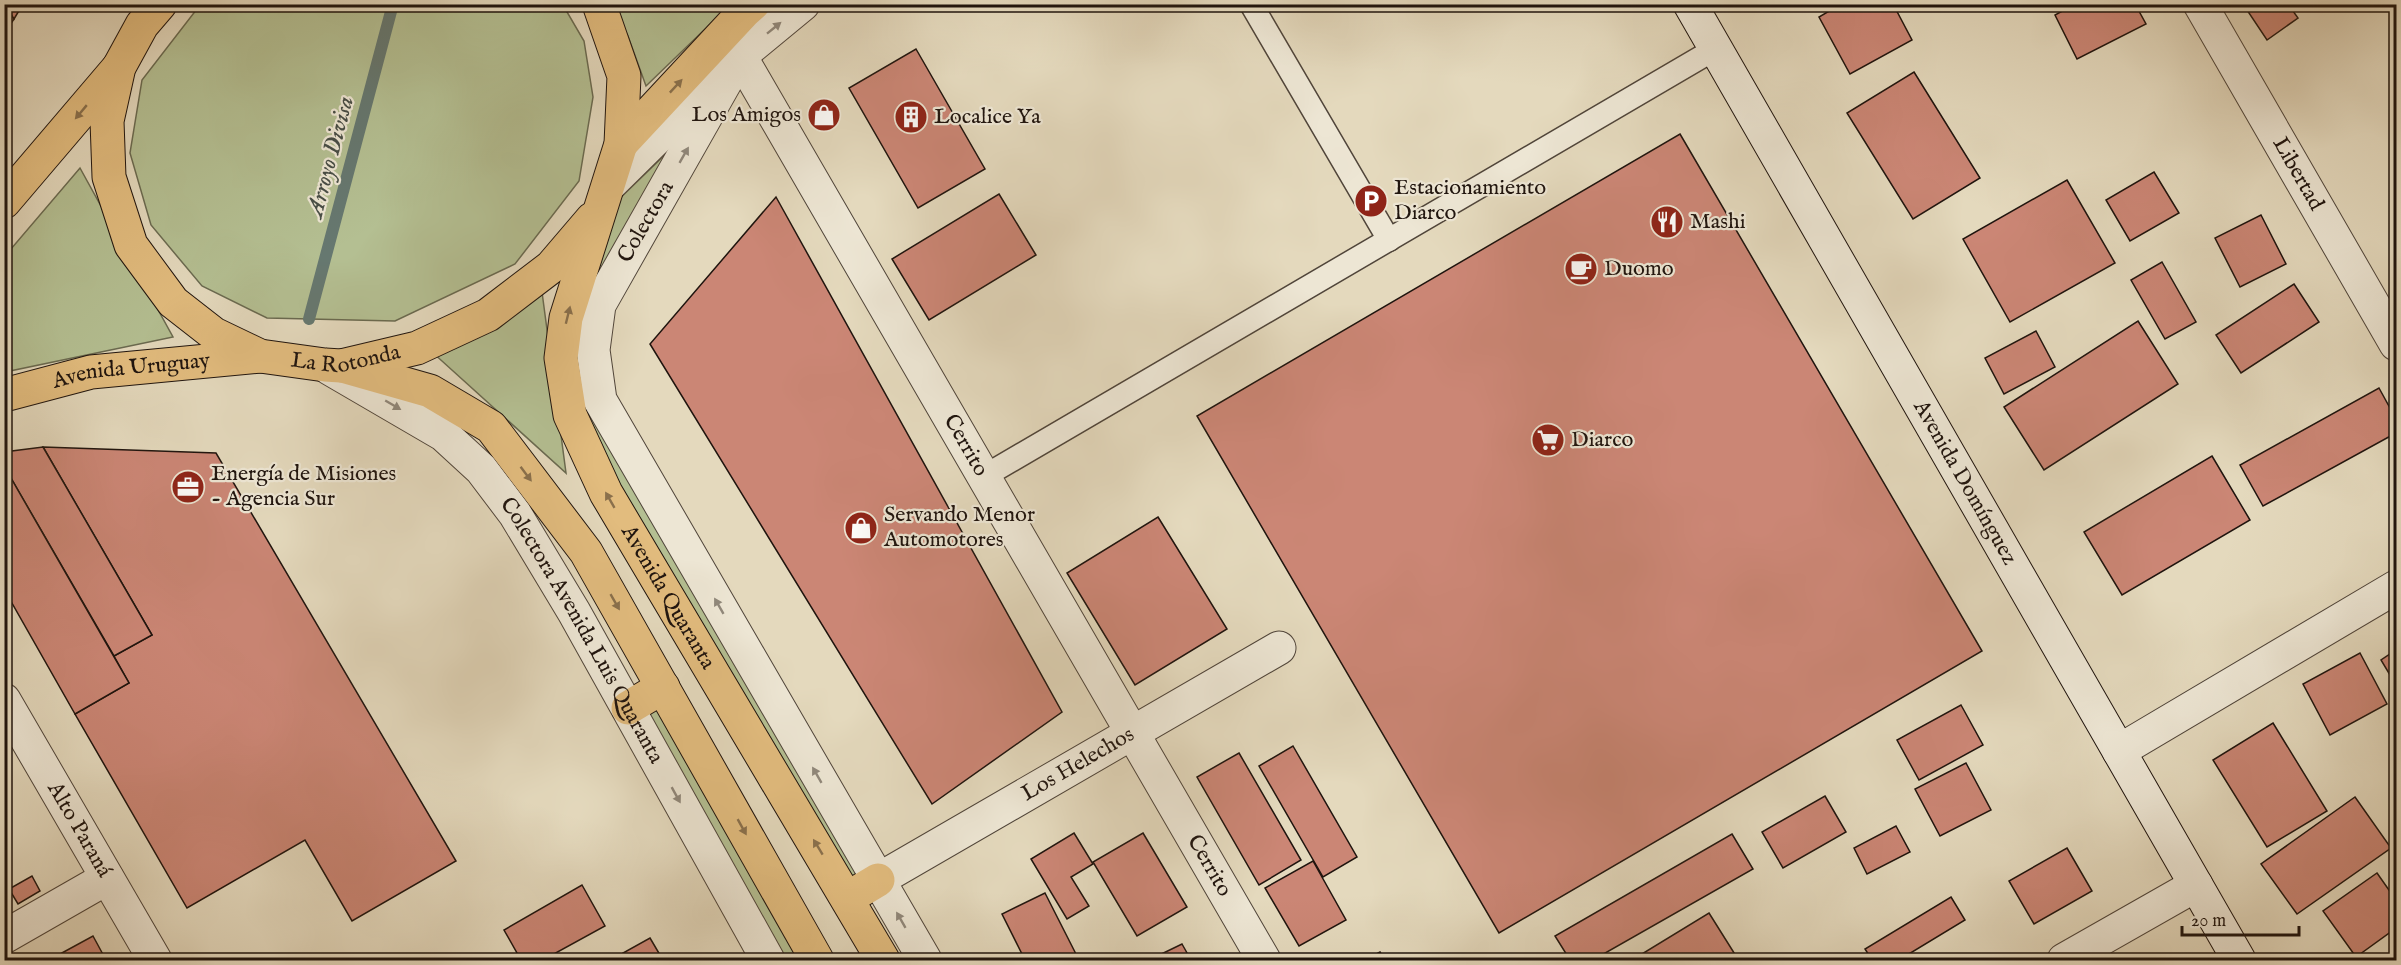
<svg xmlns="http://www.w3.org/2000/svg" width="2401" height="965" font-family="'IM FELL English',serif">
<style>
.green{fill:#b4bf92;stroke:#6a6a50;stroke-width:1.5}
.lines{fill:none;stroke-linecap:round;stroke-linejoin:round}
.stream{stroke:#667870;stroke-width:12}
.building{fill:#cb8675;stroke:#1f140e;stroke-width:1.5}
.lane-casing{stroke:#50453a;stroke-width:25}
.street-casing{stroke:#50453a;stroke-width:35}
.secondary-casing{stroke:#1f140e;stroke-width:35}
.primary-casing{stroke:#1f140e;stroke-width:35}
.highway-casing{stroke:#1f140e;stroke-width:35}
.lane{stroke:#ede6d4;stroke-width:22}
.street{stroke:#ede6d4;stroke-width:33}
.secondary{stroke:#ede6d4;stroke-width:33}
.primary{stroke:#e2bc7e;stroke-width:33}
.highway{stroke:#e2bc7e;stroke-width:33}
.oneway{fill:#90887b}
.oneway2{fill:#8a704c}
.labels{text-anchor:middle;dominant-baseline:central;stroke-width:4.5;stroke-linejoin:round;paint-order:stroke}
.poi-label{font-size:22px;fill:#1f140e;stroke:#ede6d4;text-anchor:start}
.street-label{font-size:22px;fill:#1f140e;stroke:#ede6d4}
.water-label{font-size:24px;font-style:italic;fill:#484e47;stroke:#ede6d4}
</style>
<rect width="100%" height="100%" fill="#e4d9bd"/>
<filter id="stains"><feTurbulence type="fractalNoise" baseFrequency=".00333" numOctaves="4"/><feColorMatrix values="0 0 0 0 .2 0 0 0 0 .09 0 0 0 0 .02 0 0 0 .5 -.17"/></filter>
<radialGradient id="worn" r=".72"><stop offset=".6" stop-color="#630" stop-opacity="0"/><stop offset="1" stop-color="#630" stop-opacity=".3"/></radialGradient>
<!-- green -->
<g class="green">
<polygon points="200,5 563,5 584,41 593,97 579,181 515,264 395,321 267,318 202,286 151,225 130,153 142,80"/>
<polygon points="612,5 730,5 646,86 628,36"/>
<polygon points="676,144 589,305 591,405 864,873 851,883 631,514 579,411 579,305 613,205"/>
<polygon points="80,168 173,337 5,372 5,256"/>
<polygon points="542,292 566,473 432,352"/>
<polygon points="661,705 807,960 785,960 646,713"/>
</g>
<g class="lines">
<!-- stream -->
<polyline class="stream" points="309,319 393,4"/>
</g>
<!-- building -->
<g class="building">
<polygon points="4,4 23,4 14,19"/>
<polygon points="1841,4 1893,4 1912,40 1850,74 1819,17"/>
<polygon points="2075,4 2135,4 2146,24 2077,59 2055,15"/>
<polygon points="2243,4 2288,4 2298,18 2267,40"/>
<polygon points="4,5 14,19 4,34"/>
<polygon points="916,49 985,169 918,208 849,88"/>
<polygon points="1914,72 1980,178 1913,219 1847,113"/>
<polygon points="1680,134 1982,651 1499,933 1197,416"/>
<polygon points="2154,172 2179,213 2130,241 2106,200"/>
<polygon points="2067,180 2115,263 2010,322 1963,239"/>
<polygon points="999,194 1036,255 929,320 892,259"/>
<polygon points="776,197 1062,712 932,804 650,344"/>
<polygon points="2261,215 2286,264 2240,287 2215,238"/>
<polygon points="2162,262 2196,322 2165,339 2131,280"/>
<polygon points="2294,284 2319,322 2241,373 2216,335"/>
<polygon points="2138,321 2178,384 2044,470 2004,407"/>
<polygon points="2036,331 2055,367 2004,394 1985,358"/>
<polygon points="2379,388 2396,419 2396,433 2263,506 2240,465"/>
<polygon points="43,447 216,453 456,861 352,921 305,840 187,908 75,714 129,683 114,656 152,635"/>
<polygon points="43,447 152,635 114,656 4,466 4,452"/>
<polygon points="2212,456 2250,520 2122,595 2084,532"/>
<polygon points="4,466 129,683 75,714 4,589"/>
<polygon points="1158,517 1227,629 1135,685 1067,573"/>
<polygon points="2396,650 2396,685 2381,660"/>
<polygon points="2360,653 2387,704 2330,735 2303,684"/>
<polygon points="1961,705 1983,745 1919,780 1897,740"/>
<polygon points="2273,723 2327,811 2267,847 2213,760"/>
<polygon points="1293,746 1357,857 1323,877 1259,766"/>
<polygon points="1239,753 1301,860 1259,885 1197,777"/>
<polygon points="1966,763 1991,810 1940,836 1915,789"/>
<polygon points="1825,796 1846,832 1783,868 1762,832"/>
<polygon points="2355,797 2391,848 2297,914 2261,864"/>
<polygon points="1896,826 1910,852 1867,874 1854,848"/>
<polygon points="1074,833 1093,864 1071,877 1089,906 1067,919 1031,859"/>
<polygon points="1143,833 1187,907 1137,936 1093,862"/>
<polygon points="1732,834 1753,869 1593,960 1570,960 1555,936"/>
<polygon points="2067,848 2092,891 2034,924 2009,881"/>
<polygon points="1313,861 1346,920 1299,946 1265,888"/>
<polygon points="2377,873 2396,900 2396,928 2356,957 2323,911"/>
<polygon points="32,876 40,891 18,904 9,889"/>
<polygon points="582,885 605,926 543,960 521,960 504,930"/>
<polygon points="1045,893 1079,960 1025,960 1002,914"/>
<polygon points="1951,897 1965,920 1899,960 1872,960 1865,949"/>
<polygon points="1709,913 1736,956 1728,960 1632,960"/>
<polygon points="93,936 106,960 49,960"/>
<polygon points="650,938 663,960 627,960 623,953"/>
<polygon points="1182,944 1191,960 1149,960"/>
<polygon points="1380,952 1385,960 1365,960"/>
</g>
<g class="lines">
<!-- lane casing -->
<g class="lane-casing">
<g id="lane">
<polyline points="1251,4 1389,240"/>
<polyline points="983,477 1715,49"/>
</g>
</g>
<!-- street casing -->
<g class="street-casing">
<g id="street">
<path id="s1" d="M2200,4L2396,344"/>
<path id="s2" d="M740,56L1264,960"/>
<polyline points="740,56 599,305 593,350 600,400 925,960"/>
<polyline points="610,184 740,56 803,4"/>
<path id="s3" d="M329,368L444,435L481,469L515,514L574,612L768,960"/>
<path id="s4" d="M4,700L155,960"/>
<polyline points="2119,751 2396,587"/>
<path id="s5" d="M878,880L1279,648"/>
<polyline points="4,937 107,878"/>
<polyline points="2064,960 2196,885"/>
</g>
</g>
<!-- secondary casing -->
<g class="secondary-casing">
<g id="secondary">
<path id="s6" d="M1690,4L2239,960"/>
</g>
</g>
<!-- primary casing -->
<g class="primary-casing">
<g id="primary">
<polyline points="621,144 744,12 753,4"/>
<polyline points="4,202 119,67"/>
<path id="s7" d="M4,395L91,372L260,356"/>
</g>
</g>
<!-- highway casing -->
<g class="highway-casing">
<g id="highway">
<path id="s8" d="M160,4L142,25L119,67L107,121L109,177L131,245L173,302L214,334L260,356L325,365L341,366L417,348L488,315L551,267L592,219"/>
<path id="s9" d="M599,4L624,76L621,144L566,318L561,358L570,415L606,493L883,960"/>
<polyline points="342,366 430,391 491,427 586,552 817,960"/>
<polyline points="628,708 663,687"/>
<polyline points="848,898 878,880"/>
</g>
</g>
<!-- lane -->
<use href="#lane" class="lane"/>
<!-- street -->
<use href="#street" class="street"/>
<!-- secondary -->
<use href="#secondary" class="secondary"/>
<!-- primary -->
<use href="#primary" class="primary"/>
<!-- highway -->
<use href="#highway" class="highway"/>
</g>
<!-- one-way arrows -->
<defs><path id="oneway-solid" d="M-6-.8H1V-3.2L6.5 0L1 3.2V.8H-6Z" transform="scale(1.5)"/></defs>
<g class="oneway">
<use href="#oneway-solid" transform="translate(774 28) rotate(-39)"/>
<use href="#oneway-solid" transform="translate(684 155) rotate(-60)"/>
<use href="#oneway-solid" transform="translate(393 405) rotate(30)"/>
<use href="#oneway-solid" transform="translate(719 606) rotate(-120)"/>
<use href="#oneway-solid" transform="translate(817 775) rotate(-120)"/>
<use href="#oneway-solid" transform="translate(676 795) rotate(61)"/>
<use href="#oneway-solid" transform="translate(901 920) rotate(-120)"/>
</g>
<g class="oneway2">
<use href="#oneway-solid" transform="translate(676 86) rotate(-47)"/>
<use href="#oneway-solid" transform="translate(81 112) rotate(130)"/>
<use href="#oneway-solid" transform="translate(568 315) rotate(-76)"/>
<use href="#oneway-solid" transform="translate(526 474) rotate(53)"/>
<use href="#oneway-solid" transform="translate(610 500) rotate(-120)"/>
<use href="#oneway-solid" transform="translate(615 602) rotate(60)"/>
<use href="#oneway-solid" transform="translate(742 827) rotate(61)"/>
<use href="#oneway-solid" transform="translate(818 847) rotate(-121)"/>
</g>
<!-- icons -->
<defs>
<g id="shop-disc" transform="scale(1.725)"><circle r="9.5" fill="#8f2418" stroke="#ede6d4"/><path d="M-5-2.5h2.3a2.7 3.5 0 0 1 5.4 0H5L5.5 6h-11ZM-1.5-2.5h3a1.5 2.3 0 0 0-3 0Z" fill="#fff"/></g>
<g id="building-disc" transform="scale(1.725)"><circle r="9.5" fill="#8f2418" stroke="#ede6d4"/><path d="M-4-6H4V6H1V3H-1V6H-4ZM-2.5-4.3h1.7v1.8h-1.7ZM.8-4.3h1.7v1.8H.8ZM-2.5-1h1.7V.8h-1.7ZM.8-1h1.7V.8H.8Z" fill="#fff"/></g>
<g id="parking-disc" transform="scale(1.725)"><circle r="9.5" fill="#8f2418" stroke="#ede6d4"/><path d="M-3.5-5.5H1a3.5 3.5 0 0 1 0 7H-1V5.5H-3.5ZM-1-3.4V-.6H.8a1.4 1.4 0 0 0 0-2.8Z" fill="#fff"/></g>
<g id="restaurant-disc" transform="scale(1.725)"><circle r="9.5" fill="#8f2418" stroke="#ede6d4"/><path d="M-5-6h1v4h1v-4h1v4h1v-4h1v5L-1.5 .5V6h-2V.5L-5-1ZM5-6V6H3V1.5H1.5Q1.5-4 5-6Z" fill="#fff"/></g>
<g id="cafe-disc" transform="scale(1.725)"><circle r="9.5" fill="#8f2418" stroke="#ede6d4"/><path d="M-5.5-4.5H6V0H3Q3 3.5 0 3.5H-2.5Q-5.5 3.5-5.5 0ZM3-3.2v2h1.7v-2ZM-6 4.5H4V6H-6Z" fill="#fff"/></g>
<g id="supermarket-disc" transform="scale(1.725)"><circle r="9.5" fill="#8f2418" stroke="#ede6d4"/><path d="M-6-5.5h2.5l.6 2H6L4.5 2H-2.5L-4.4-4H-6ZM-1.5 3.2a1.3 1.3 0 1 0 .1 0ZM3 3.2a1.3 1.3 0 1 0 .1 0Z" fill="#fff"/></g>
<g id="office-disc" transform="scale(1.725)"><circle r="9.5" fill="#8f2418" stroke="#ede6d4"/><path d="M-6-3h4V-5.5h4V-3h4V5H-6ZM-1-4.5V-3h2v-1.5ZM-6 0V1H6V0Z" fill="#fff"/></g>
</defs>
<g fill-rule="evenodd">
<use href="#shop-disc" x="824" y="115"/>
<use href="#building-disc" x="911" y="117"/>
<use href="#parking-disc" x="1371" y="201"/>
<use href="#restaurant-disc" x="1667" y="222"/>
<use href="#cafe-disc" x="1581" y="269"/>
<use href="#supermarket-disc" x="1548" y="440"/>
<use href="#office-disc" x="188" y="487"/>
<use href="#shop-disc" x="861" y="528"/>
</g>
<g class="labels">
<!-- poi labels -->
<g class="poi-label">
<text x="801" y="115" text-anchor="end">Los Amigos</text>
<text x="934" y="117">Localice Ya</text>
<text x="1394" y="188">Estacionamiento<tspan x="1394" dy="25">Diarco</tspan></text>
<text x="1690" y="222">Mashi</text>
<text x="1604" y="269">Duomo</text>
<text x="1571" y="440">Diarco</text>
<text x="211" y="474">Energía de Misiones<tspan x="211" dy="25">- Agencia Sur</tspan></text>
<text x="884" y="515">Servando Menor<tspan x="884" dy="25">Automotores</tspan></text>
</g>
<!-- street labels -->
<g class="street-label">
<text stroke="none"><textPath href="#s1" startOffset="196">Libertad</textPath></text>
<text transform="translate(646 222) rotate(-60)">Colectora</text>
<text stroke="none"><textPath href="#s8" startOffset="519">La Rotonda</textPath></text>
<text stroke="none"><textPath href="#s7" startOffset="130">Avenida Uruguay</textPath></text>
<text stroke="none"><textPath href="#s2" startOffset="450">Cerrito</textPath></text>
<text stroke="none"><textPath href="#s6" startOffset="552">Avenida Domínguez</textPath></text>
<text stroke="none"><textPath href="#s9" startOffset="632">Avenida Quaranta</textPath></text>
<text stroke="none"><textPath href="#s3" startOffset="374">Colectora Avenida Luis Quaranta</textPath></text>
<text stroke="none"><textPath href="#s5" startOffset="231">Los Helechos</textPath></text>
<text stroke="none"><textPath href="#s4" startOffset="150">Alto Paraná</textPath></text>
<text stroke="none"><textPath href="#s2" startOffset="936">Cerrito</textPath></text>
</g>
<!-- water labels -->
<g class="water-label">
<text transform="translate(331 157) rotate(-75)">Arroyo Divisa</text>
</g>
</g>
<!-- margin -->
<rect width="2401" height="965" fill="none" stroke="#e4d9bd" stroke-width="24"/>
<rect x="6" y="6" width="2389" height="953" fill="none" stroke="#1f140e" stroke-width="3"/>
<rect x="12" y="12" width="2377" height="941" fill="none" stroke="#1f140e" stroke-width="1.5"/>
<!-- scale -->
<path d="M2182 926v9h117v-9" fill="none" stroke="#1f140e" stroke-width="3"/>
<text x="2191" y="926" font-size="18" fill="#1f140e" stroke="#ede6d4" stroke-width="4.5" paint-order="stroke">20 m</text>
<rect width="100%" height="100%" filter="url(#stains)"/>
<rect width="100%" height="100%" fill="url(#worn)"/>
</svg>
